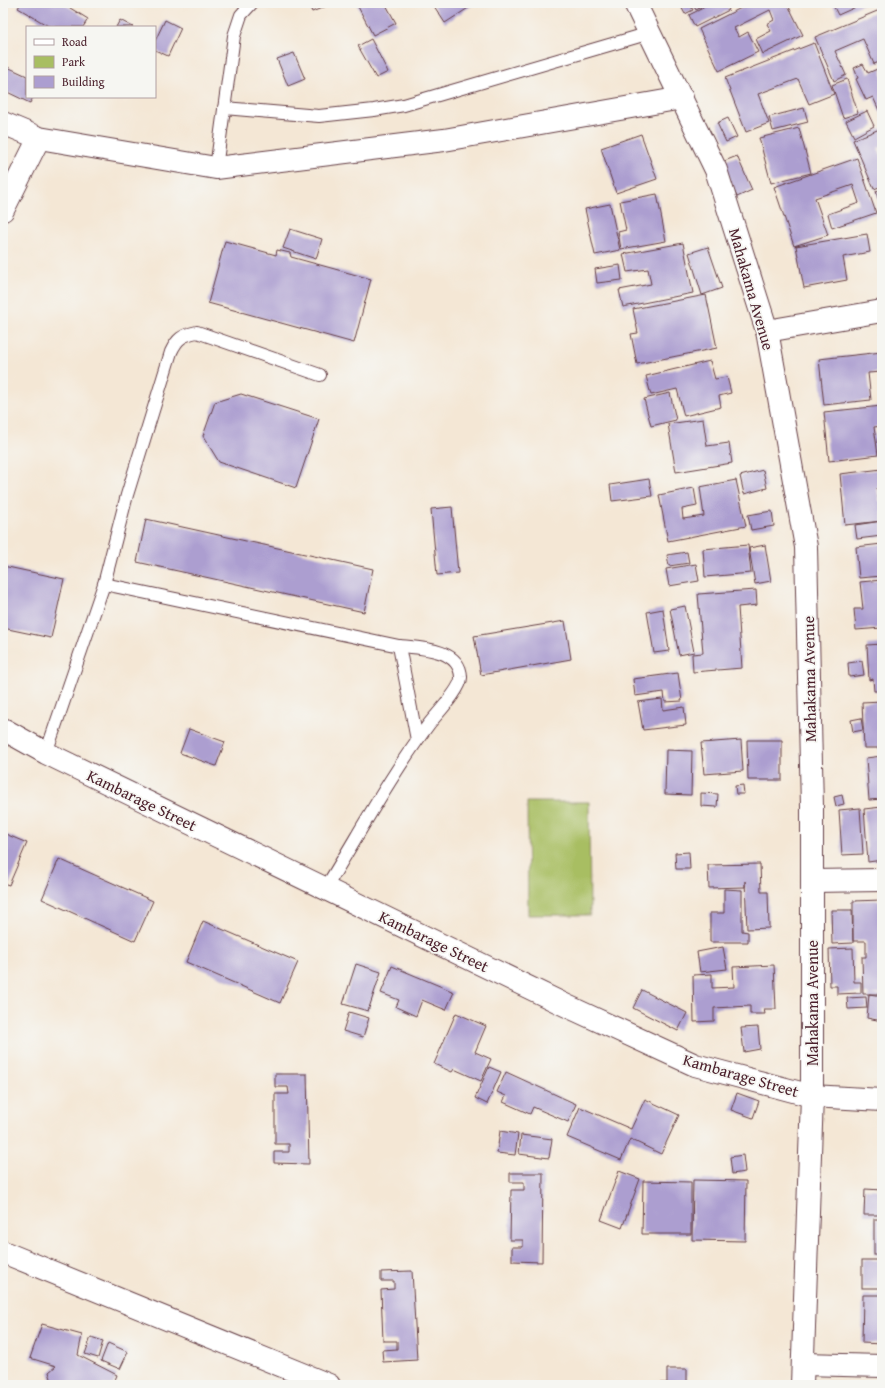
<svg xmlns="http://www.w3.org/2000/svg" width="885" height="1388" font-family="'Gentium Book Plus',serif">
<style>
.green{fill:#a8be62;stroke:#796e46}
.building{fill:#ac9ed0}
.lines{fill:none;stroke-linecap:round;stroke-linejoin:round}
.service-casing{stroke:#643d44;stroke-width:14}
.minor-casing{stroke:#643d44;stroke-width:24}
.tertiary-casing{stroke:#643d44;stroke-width:24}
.service{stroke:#fff;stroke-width:12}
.minor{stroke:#fff;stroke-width:22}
.tertiary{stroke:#fff;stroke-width:22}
.labels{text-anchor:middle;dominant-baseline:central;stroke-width:3.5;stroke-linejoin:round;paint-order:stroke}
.street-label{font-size:16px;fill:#4a1f2b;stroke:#f6f6f2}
</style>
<rect width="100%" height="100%" fill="#f6f6f2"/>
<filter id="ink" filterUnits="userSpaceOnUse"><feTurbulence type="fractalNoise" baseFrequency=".025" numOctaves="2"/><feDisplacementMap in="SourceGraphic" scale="8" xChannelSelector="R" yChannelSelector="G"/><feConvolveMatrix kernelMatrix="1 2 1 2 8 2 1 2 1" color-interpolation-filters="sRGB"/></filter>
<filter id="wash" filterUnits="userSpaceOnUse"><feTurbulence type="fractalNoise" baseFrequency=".012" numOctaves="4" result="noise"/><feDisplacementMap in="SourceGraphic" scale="16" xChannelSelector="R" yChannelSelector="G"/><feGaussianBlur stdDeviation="0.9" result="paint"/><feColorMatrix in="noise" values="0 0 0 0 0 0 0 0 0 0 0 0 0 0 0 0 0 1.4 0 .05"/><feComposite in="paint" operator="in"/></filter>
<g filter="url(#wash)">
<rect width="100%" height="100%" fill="#f4e7d5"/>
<!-- green -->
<polygon class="green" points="527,802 589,802 590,915 528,915"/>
<g id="blocks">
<!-- building -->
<g class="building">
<polygon points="21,3 62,3 88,19 83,27 50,27 18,8"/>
<polygon points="308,3 334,3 312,12"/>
<polygon points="356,3 385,3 396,23 373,35"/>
<polygon points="432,3 476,3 445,23"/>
<polygon points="679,3 689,3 693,10 685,14"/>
<polygon points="692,3 708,3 696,10"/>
<polygon points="713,3 726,3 729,10 695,27 689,15"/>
<polygon points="751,3 787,3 803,35 763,54 756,39 771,31 767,24 774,20 770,10 734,28 739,37 748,32 758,52 719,71 699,29"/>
<polygon points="832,3 865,3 838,15"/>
<polygon points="882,9 882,61 874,64 863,39 835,51 846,75 834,81 815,37"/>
<polygon points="120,20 133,27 116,27"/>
<polygon points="165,20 181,28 168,56 155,50 155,41"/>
<polygon points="371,39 388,72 376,78 358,46"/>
<polygon points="814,43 834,94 809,104 798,79 758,94 769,123 746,132 725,78"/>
<polygon points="294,53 305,79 288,86 277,59"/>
<polygon points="863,64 868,73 882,67 882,117 873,97 866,100 856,79 858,78 854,68"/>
<polygon points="3,65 27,76 27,97 33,97 30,103 3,90"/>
<polygon points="847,79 858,113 843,118 832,85"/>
<polygon points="804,108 808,122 773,131 769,117"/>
<polygon points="867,111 874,126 854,137 846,121"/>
<polygon points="728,118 737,137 726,142 717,123"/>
<polygon points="799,128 811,173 771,183 759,138"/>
<polygon points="882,128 882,147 878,148 882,157 882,186 874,189 853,140"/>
<polygon points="641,134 657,179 616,193 601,148"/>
<polygon points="737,156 752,190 737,197 722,162"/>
<polygon points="857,158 876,213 832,228 828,214 859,203 853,185 815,198 828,235 794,246 774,187"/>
<polygon points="882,190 882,200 879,201 876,191"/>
<polygon points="657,194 666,241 621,249 618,232 626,230 620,201"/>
<polygon points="610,204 620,250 595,255 585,209"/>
<polygon points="290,229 322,239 316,259 283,248"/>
<polygon points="867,234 870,252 843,257 847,280 804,288 796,246"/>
<polygon points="225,241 276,255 277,250 290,253 291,257 371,279 354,343 208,303"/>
<polygon points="683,243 693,293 623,307 619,290 651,284 648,269 627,272 623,254"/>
<polygon points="708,247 722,288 702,295 689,253"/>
<polygon points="620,265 622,280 597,283 595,269"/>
<polygon points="706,295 717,348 637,364 631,334 638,333 633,309"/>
<polygon points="882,352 882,372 868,373 871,400 824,405 819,359"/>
<polygon points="710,361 715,379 727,377 731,393 719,396 721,407 684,416 677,389 651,395 646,376"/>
<polygon points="670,393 676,420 651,426 644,399"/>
<polygon points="241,394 319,419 296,488 219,462 203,436 215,402"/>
<polygon points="882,406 882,426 874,427 878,455 829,461 824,412"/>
<polygon points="703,419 707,446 729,443 732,463 676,472 668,424"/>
<polygon points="882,469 882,487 877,488 879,501 882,501 882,521 845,525 840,474"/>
<polygon points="763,470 767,488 744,494 740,476"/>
<polygon points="649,479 652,496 612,501 610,485"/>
<polygon points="736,480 746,526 668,541 659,495 694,488 697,506 682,509 683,519 704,516 700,487"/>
<polygon points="452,507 458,573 437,575 431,509"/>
<polygon points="772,511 774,526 751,530 748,515"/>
<polygon points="146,519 373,569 364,612 137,562"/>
<polygon points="882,521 882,536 857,539 855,525"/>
<polygon points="882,544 882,576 859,578 856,547"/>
<polygon points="748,545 751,573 705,577 703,549"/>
<polygon points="765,545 771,581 755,584 749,548"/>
<polygon points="687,552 689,563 669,566 667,555"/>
<polygon points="696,564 699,581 669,586 666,569"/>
<polygon points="3,566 64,579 51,638 3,628"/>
<polygon points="882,580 882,628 856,630 854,609 863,609 860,582"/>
<polygon points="756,590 757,605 738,607 742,668 693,672 692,654 703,653 698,594"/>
<polygon points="685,606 694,652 679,655 670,609"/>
<polygon points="663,609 669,651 654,653 647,612"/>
<polygon points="565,621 571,659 481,675 474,636"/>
<polygon points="882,644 882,691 874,691 873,679 869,680 867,645"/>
<polygon points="862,661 864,675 849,677 848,663"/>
<polygon points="678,673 682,701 665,702 664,692 635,696 633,679"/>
<polygon points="662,699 663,710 684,707 686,725 643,730 638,702"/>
<polygon points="882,701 882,748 864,748 862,702"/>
<polygon points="861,718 863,730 853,732 851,720"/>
<polygon points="189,729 225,742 216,766 180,753"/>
<polygon points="741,740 743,771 704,774 701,743"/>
<polygon points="747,740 782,740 782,780 748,780"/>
<polygon points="666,750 692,751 691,795 665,794"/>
<polygon points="882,756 882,799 869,800 866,758"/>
<polygon points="743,785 744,794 736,794 735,786"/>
<polygon points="701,793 718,794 717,807 701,806"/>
<polygon points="842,795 844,804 836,806 834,797"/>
<polygon points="882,807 882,860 868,862 864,809"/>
<polygon points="860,808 863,854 842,855 839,810"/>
<polygon points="3,833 27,843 9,885 3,883"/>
<polygon points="689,852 690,869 676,869 675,853"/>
<polygon points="59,859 153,901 135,941 42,899"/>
<polygon points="760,864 761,892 768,892 769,928 747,929 745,881 745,887 709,888 708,865"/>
<polygon points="724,889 742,890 742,931 748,932 748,942 710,942 710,913 724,913"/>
<polygon points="882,900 882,994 863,994 862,957 866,957 866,941 853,941 853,901"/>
<polygon points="831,910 852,910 853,943 832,944"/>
<polygon points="203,921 298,962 280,1003 186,962"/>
<polygon points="723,947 727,969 700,972 697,952"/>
<polygon points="853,948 854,982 861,982 861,993 837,994 837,986 830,986 829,949"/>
<polygon points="356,964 381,972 368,1011 343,1004"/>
<polygon points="774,965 776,1009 764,1009 765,1014 750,1014 750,1006 714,1008 714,1021 694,1022 693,975 712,974 712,988 734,987 733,967"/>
<polygon points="392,966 454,992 446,1010 422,1000 416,1016 396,1007 399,1000 381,993"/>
<polygon points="642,990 687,1013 678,1031 633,1008"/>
<polygon points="869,994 882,996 882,1021 867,1018"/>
<polygon points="866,997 867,1008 848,1009 847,998"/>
<polygon points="349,1012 369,1018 363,1037 343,1031"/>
<polygon points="456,1013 486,1026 475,1052 491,1059 481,1081 454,1069 452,1072 434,1064"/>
<polygon points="758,1027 760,1049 744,1052 741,1028"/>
<polygon points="489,1067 501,1072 487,1104 475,1098"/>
<polygon points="506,1072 576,1104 568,1122 533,1107 530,1114 503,1102 506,1096 497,1092"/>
<polygon points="275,1074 307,1074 309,1164 274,1163 274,1152 289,1152 289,1144 275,1144 275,1094 289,1094 288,1087 275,1087"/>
<polygon points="737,1093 759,1101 753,1118 731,1110"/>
<polygon points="645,1099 679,1115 661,1154 630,1139 621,1160 567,1137 580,1107 631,1129"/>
<polygon points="500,1131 518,1134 515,1155 497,1153"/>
<polygon points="521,1135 552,1139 549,1158 519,1154"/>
<polygon points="743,1155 745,1172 732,1174 730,1157"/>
<polygon points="619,1171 640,1179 622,1228 601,1220"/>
<polygon points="510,1173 543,1173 542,1262 512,1261 512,1247 523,1247 523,1240 510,1240 511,1190 524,1190 524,1182 510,1182"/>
<polygon points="693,1180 746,1181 745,1241 692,1240"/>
<polygon points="643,1181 691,1182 691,1234 642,1234"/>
<polygon points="865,1189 882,1190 882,1215 864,1215"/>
<rect x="874" y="1219" width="8" height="36"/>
<rect x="862" y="1260" width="20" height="28"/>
<polygon points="412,1271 417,1360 383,1362 382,1350 397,1349 397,1341 383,1341 381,1290 394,1289 394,1281 381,1281 381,1272"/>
<polygon points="863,1295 882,1295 882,1344 862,1343"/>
<polygon points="42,1324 82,1335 78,1355 117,1375 113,1385 53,1385 49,1372 56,1366 30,1358"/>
<polygon points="91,1337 103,1341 98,1358 85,1354"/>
<polygon points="108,1343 128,1352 120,1369 101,1361"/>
<polygon points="667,1369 687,1369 687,1385 661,1385 661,1383 667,1383"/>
</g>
</g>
</g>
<g filter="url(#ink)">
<use href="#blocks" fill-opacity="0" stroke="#643d44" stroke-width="1"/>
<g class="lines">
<!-- service casing -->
<g class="service-casing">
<g id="service">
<polyline points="224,108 319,116 374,110 404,105 650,33"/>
<polyline points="216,168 234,36 241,15 252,3"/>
<path d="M104,584L399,646C419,648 460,648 461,677C462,688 436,715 429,724C390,776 359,834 325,889"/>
<polyline points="399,646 417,740"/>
<path d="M46,753L104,584L127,495L171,352C177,339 182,335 197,332L320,375"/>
</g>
</g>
<!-- minor casing -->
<g class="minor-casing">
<g id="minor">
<polyline points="3,123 39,138 216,168 444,140 682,98"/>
<polyline points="3,210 39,138"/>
<polyline points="767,331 882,311"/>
<polyline points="3,729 46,753 567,1006 695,1065 812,1096 882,1100"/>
<polyline points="812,881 882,880"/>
<polyline points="3,1252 329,1385"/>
<polyline points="803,1364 882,1366"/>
</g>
</g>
<!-- tertiary casing -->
<g class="tertiary-casing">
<polyline id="tertiary" points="635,3 716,170 767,331 806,547 812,807 812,1096 802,1385"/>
</g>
<!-- service -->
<use href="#service" class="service"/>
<!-- minor -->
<use href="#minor" class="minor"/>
<!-- tertiary -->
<use href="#tertiary" class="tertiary"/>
</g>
</g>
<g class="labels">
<!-- street labels -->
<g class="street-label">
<text transform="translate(752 289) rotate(74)">Mahakama Avenue</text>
<text transform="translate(809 679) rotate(-91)">Mahakama Avenue</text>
<text transform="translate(142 800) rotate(26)">Kambarage Street</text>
<text transform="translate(434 941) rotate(26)">Kambarage Street</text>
<text transform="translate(812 1003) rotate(-90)">Mahakama Avenue</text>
<text transform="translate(741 1075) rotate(16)">Kambarage Street</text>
</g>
</g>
<!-- margin -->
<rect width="885" height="1388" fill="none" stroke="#f6f6f2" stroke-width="16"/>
<!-- legend -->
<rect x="26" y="26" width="130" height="72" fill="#f6f6f2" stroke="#b1a0a2"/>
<rect x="34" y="39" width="20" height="6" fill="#ffffff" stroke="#b1a0a2"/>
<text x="62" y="46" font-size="12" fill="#4a1f2b">Road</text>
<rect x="34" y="56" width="20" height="12" fill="#a8be62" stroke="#b1a0a2"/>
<text x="62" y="66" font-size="12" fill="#4a1f2b">Park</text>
<rect x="34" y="76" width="20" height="12" fill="#ac9ed0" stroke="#b1a0a2"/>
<text x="62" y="86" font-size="12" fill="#4a1f2b">Building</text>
</svg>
